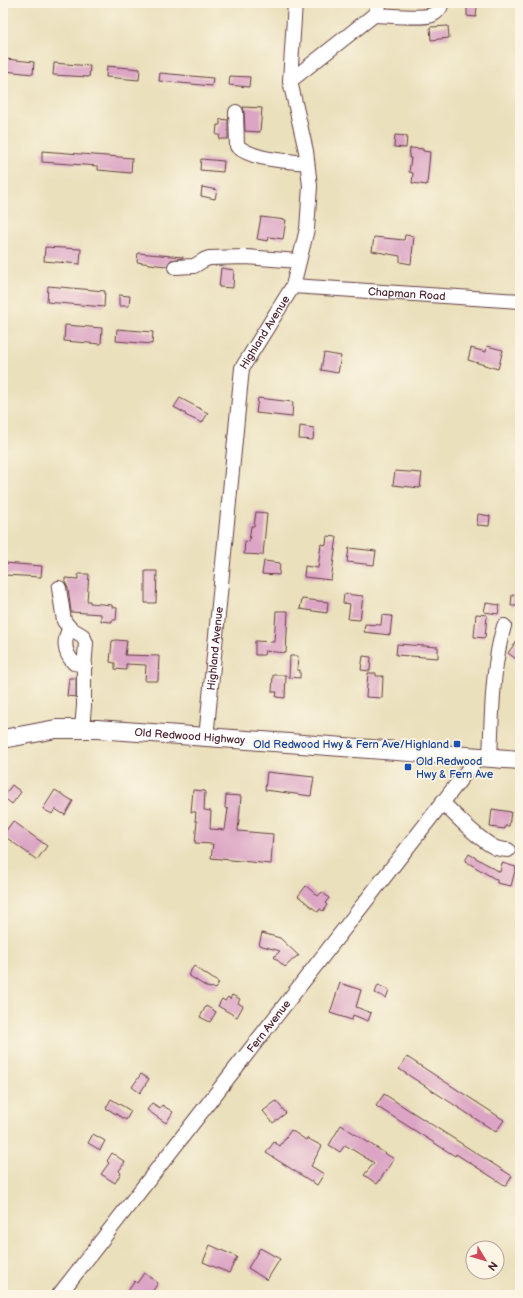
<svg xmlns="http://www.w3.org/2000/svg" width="523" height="1298" font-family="'Balsamiq Sans',sans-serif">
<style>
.building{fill:#dca5c5}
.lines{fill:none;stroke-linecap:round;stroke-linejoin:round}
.minor-casing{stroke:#623c41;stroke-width:16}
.major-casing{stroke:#623c41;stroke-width:20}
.minor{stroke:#fff;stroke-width:14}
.major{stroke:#fff;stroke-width:18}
.transit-dot{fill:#1a4fb4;stroke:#fcf5e5;stroke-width:1.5}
.labels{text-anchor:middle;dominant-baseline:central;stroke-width:3.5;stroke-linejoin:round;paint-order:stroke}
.street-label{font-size:11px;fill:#4a1f2b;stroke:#fcf5e5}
.transit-label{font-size:11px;fill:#164399;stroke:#fcf5e5;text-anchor:end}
</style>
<rect width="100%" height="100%" fill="#fcf5e5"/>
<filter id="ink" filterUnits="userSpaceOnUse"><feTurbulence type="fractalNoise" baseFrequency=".025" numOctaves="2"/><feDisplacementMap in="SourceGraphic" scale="8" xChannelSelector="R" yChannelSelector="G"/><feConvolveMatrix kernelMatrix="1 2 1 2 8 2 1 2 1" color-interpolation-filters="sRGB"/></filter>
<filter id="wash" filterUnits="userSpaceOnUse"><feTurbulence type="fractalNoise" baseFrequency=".012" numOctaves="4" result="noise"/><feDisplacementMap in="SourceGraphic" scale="16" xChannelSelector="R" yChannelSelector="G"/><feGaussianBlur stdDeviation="0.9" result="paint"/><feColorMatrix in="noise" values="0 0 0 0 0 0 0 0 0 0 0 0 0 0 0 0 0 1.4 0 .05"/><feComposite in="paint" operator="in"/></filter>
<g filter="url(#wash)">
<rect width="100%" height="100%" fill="#eae0bc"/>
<g id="blocks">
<!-- building -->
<g class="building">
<polygon points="467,5 477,6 476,17 467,16"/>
<polygon points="448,26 449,38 431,40 430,27"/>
<polygon points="6,59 34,62 33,74 5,71"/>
<polygon points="54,63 90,66 89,77 53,75"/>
<polygon points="107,66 140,69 139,80 106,77"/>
<polygon points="160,73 213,78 212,86 159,81"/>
<polygon points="230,76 250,77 249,87 229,85"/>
<polygon points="243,107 262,108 260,132 245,131 244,112"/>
<polygon points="220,119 228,120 228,139 219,139 220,135 216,135 217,125 220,125"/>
<polygon points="395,135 407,136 406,148 394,147"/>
<polygon points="410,148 423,149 423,151 430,152 427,185 412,183 413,173 409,172 411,158 409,158"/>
<polygon points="42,151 132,158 131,173 98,170 98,166 42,162"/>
<polygon points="201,159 224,161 223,172 200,170"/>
<polygon points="202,187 217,190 215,199 201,196"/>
<polygon points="261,217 286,220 283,239 269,237 268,241 257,239"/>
<polygon points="405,235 414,236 411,264 400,262 400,256 372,251 374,237 404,240"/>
<polygon points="45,247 81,249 80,264 44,261"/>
<polygon points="138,253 183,257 183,258 171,260 167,266 157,265 137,262"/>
<polygon points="221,268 234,270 233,288 219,287"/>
<polygon points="48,286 105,291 104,307 47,302"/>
<polygon points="119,295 130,296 129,306 119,306"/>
<polygon points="65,325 102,328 101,344 64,341"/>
<polygon points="117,329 153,332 152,344 116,341"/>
<polygon points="487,346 503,350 498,369 468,360 471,348 486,352"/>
<polygon points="324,353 341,356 338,373 321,370"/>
<polygon points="180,398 208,413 202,423 185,415 186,414 174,407"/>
<polygon points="258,398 293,402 292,417 256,413"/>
<polygon points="300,426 314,428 313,440 299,439"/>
<polygon points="395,471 422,473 420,488 393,485"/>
<polygon points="256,512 267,513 263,555 244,554 245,541 249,542 251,526 254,526"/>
<polygon points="478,514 490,516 489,526 477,525"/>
<polygon points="327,536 337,537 331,580 304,577 305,566 318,568 321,544 326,545"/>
<polygon points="349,548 376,551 374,565 347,562"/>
<polygon points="264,561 280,563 279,575 262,574"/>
<polygon points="5,563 42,566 41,577 4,575"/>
<polygon points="145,571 157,571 156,603 145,603"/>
<polygon points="78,574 89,574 87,601 90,601 90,603 112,605 112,607 117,608 116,620 112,620 112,622 101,621 101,614 71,612 68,588 65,582 65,578 78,579"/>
<polygon points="344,594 363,596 360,620 348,619 350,604 343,603"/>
<polygon points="512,595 520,596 520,606 511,606"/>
<polygon points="302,599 328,602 327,613 300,609"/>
<polygon points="486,603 500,605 498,614 484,612"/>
<polygon points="276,611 288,611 286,653 265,651 264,655 255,655 255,641 274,642"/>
<polygon points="476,614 487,615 485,638 474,637"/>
<polygon points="382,615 392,616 390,635 364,632 365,624 381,625"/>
<polygon points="520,636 520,662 508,653"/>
<polygon points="116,640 127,641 125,655 159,656 158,681 145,681 146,665 126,664 126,670 115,669 115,663 110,662 112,641"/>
<polygon points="397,644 438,647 438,658 396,655"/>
<polygon points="290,656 298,656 297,670 300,670 300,678 289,677"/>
<polygon points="363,656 371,657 370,671 361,670"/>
<polygon points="368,673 376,673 376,676 383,676 382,698 366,697"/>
<polygon points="273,675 286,675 285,698 276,697 277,692 272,692"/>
<polygon points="69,678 76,678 76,697 67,696"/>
<polygon points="267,772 314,777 311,796 265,790"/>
<polygon points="12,785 21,792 12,804 3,797"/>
<polygon points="55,790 73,801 65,815 55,809 52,814 43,809"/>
<polygon points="193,790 205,791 204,810 211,811 210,829 225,830 228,809 225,808 226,795 241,796 238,831 273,834 271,864 211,858 213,844 195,843 197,821 195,821 196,812 191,812"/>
<polygon points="492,809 511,812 509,826 505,826 505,829 490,827"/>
<polygon points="13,821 47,846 37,860 3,835"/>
<polygon points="469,854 500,872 502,863 516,867 511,886 497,883 497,880 465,861"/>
<polygon points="306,886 318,896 322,892 329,898 325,903 327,905 323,911 320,909 318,912 298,896"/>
<polygon points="262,933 280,938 299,956 297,956 285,967 274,957 280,951 259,945"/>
<polygon points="194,966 219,983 215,989 212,987 211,988 207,987 188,975"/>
<polygon points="340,983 361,990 356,1007 371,1013 368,1021 353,1015 352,1020 330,1013"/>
<polygon points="378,985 389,990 386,998 375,993"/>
<polygon points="232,995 240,999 238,1003 243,1006 237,1017 218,1006 222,999 225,1001 228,997 230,999"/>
<polygon points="206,1006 216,1012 210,1022 200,1017"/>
<polygon points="407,1057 504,1120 496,1132 399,1069"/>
<polygon points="141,1074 149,1079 140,1093 132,1087"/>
<polygon points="384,1094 512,1176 506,1186 456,1154 455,1156 376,1106"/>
<polygon points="111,1099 131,1111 126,1120 106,1108"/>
<polygon points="276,1101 286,1113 273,1123 263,1111"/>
<polygon points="152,1103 160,1108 162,1105 173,1112 166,1123 147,1110"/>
<polygon points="341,1125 394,1159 377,1184 364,1175 374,1163 345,1145 340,1152 329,1145"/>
<polygon points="291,1130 306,1140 307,1138 322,1146 311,1166 324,1174 317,1185 266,1153 274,1142 280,1146"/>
<polygon points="93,1134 105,1141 100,1150 88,1143"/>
<polygon points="112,1153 125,1162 119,1171 121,1173 115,1183 101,1174 109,1163 107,1161"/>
<polygon points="210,1245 237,1257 229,1273 203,1262"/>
<polygon points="260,1248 280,1259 267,1280 248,1268"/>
<polygon points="144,1273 158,1283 150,1295 125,1295 135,1281 137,1283"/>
</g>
</g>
</g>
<g filter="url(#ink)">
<use href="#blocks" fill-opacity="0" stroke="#623c41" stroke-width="1"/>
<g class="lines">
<!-- minor casing -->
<g class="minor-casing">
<g id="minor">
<path d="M374,15C387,15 422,19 432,15C438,12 440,9 442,3"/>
<polyline points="290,81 374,15 380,3"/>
<path d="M236,112L237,146C255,161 285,160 307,163"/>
<polyline points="175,267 194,266 204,260 209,258 246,257 299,261"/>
<path id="s1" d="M293,286L520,301"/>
<polyline points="59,588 64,621 70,628 83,636 86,643 84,670 84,706 82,728"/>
<path d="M70,628C63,640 64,653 74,663L85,665"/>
<path id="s2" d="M206,738L242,368L293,286L307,229L310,186L306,151L290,81L295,3"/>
<path d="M490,758C492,716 492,665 504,626"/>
<path d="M442,802C455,815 480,841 496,848C500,849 504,850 508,850"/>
<path id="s3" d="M59,1295L478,757"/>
</g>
</g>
<!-- major casing -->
<g class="major-casing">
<g id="major">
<path id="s4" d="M3,739L56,729H97L520,760"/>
</g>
</g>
<!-- minor -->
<use href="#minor" class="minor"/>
<!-- major -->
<use href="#major" class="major"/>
</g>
</g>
<!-- markers -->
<g class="transit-dot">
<rect x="453" y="740" width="8" height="8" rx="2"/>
<rect x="404" y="763" width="8" height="8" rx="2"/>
</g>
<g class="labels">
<!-- street labels -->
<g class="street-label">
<text stroke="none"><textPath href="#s1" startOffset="114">Chapman Road</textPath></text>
<text stroke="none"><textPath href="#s2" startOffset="414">Highland Avenue</textPath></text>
<text stroke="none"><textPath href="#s2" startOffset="90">Highland Avenue</textPath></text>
<text stroke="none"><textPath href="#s4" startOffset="188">Old Redwood Highway</textPath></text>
<text stroke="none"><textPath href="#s3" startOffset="341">Fern Avenue</textPath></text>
</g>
<!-- transit labels -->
<g class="transit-label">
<text x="449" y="744">Old Redwood Hwy &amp; Fern Ave/Highland</text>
<text x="416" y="761" text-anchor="start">Old Redwood<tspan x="416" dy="13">Hwy &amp; Fern Ave</tspan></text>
</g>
</g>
<!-- margin -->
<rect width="523" height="1298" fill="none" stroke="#fcf5e5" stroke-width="16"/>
<!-- north arrow -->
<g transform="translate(485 1260) rotate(128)"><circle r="19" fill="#fcf5e5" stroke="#b59f9b"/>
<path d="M0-3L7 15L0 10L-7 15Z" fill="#d1495b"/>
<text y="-6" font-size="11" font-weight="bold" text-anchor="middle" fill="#4a1f2b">N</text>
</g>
</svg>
